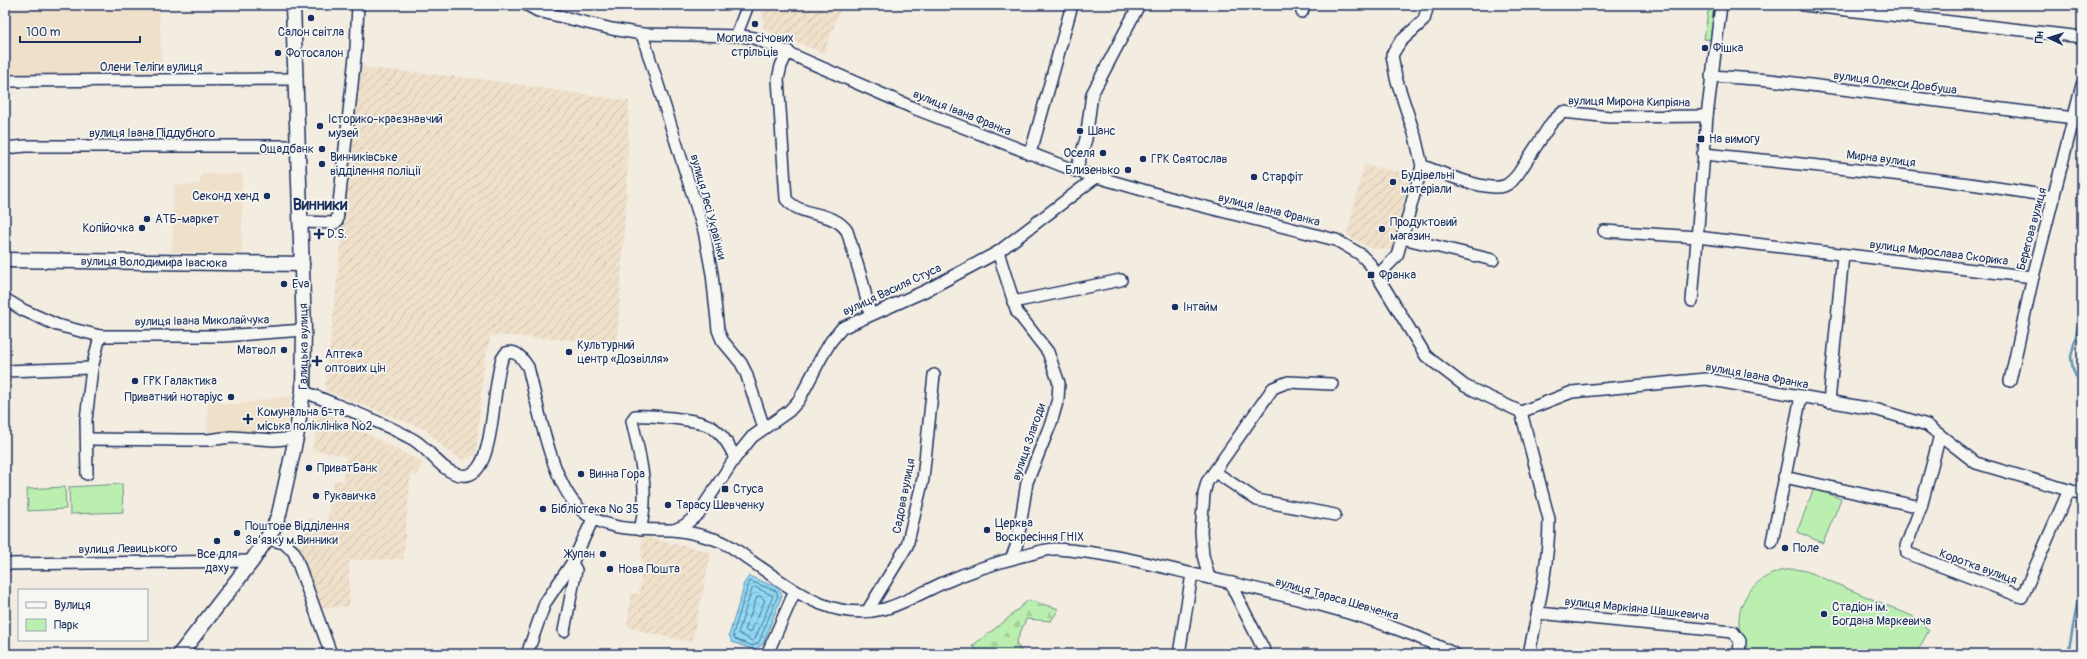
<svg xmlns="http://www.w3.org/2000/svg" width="2087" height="659" font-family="Pangolin,sans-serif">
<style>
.built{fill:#efe0ca}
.industrial{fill:url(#industrial-furrows)}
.green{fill:#bbefaf;stroke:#6b8f86}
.forest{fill:url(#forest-firs);stroke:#6b8f86}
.park{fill:url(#park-crowns);stroke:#6b8f86}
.water{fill:url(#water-waves);stroke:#6295b7}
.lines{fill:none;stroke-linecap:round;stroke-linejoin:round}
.shore{stroke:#4b739a;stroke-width:1}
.stream{stroke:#6295b7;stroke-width:2.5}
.minor-casing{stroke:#1b2f5e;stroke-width:14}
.major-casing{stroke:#1b2f5e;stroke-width:17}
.minor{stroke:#f6f6f2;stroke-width:11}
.major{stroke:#f6f6f2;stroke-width:14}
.poi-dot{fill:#1b2f5e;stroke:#f6f6f2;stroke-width:1.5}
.labels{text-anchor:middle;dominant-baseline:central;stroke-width:3.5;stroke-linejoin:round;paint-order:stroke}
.poi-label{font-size:12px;fill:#1b2f5e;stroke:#f6f6f2;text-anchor:start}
.street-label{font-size:12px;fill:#1b2f5e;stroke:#f6f6f2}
.district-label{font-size:16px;font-weight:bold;fill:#1b2f5e;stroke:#f6f6f2}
</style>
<defs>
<pattern id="industrial-furrows" width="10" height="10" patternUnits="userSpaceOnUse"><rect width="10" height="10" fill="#efe0ca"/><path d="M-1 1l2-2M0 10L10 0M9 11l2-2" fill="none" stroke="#ccc0b0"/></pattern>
<pattern id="forest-firs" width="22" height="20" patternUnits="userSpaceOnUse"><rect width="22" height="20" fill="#bbefaf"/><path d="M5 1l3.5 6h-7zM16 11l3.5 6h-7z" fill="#a0cd99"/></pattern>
<pattern id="park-crowns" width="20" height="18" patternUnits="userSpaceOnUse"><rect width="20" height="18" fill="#bbefaf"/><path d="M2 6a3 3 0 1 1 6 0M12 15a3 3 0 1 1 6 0" fill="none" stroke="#a0cd99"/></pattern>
<pattern id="water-waves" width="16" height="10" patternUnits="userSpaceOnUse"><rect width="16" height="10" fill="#92d9f3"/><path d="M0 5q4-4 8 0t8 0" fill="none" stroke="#7dbbd3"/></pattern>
</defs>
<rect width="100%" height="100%" fill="#f3ece0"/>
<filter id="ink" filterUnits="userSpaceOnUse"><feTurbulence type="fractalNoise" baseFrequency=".025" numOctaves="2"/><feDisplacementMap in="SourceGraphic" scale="8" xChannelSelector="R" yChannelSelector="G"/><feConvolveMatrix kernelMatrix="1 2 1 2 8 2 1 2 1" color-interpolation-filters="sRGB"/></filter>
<g filter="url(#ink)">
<!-- built -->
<g class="built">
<polygon points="5,5 159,5 162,76 5,76"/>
<polygon points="201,174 242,174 242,254 172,252 174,185 200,184"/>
<polygon points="208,396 220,396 220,402 224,404 238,404 291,396 286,433 207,437"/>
</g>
<!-- industrial -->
<g class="industrial">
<polygon points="754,5 842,5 824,53 763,29 764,22 761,10"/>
<polygon points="360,67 479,79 629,101 627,185 617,343 491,335 484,363 476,454 470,458 463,460 451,454 426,430 325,390"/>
<polygon points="1364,165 1411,174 1393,250 1370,248 1347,235"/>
<polygon points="319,409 423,463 416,475 411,473 403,559 349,560 349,606 316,609 296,551 297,545 303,544 309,519 327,522 334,480 343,481 347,456 312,450 319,425 312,422"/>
<polygon points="642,537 711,552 692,642 648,633 627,626 631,593 639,594 642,569 641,550"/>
</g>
<!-- green -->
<g class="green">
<polygon points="122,484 123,512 70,514 69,487"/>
<polygon points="65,487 66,509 28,511 27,489"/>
<polygon points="1814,488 1841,499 1823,543 1797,532"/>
<path d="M1795,569L1806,571L1912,616L1929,630L1916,654H1751C1721,616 1751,570 1795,569Z"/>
</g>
<!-- forest -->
<polygon class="forest" points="1028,600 1059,609 1051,621 1026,619 1016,643 1023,654 982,654 972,646 1005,621"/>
<!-- park -->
<polygon class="park" points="1709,5 1716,5 1715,40 1704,39"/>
<!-- water -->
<polygon class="water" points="749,576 778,588 782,595 763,644 754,650 732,642 729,635 743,590 743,585"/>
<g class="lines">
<!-- shore -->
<g class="shore">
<polygon points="750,581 776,591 778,595 759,642 753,646 735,639 733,635"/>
<polygon points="755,587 773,596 755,639 752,641 738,633 752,589"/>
<polygon points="759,596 765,600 751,632 749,633 745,630 757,597"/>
</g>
<!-- stream -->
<g class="stream">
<polyline points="2082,309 2071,357 2073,370 2082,389"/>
<polyline points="2068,654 2082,578"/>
</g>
<!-- minor casing -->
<g class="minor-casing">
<g id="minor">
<polyline points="527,5 538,11 612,29 642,34 742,36 754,38 916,109 1076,171 1174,199 1336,240 1360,254 1370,264 1426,356 1465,386 1521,412 1572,392 1706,379 1878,410 1927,425 1976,463 2082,494"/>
<polyline points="1803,5 2082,37"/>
<polyline points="1302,12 1304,5"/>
<polyline points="642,34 704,231 712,274 718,330 722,340 741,363 746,373 764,428"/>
<polyline points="736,36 748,5"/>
<path d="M788,51L781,66L778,79L786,199C801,218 833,210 847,231L862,280L870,314"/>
<polyline points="1711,76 1770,80 2074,118"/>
<polyline points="5,81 297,79"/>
<polyline points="5,148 26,146 299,146"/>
<polyline points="1029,154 1034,141 1072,5"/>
<path d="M1703,154C1821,166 1938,177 2054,197"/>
<path d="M1422,166C1441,172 1485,192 1504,186C1510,184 1514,179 1518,174L1552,122L1563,112L1610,117L1707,116"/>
<polyline points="1076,171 1086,139 1092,94 1139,5"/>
<polyline points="301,222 335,223 337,221 356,48 358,5"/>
<polyline points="1604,231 1697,237 2033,277"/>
<polyline points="1402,238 1493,260"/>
<polyline points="998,252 1017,312 1048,352 1059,383 1058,399 1051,423 1027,482 1019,533 1016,547 1011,559"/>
<polyline points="1377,276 1397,256 1422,166 1415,136 1396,78 1392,55 1400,42 1424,20 1428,5"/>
<polyline points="5,299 23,310 57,325 100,336 223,336 304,330"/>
<polyline points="1692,301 1707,116 1721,5"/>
<polyline points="1013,302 1121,280"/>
<polyline points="5,371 92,368"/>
<polyline points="2010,381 2033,277 2082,85"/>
<path d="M303,391C340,407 379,420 414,440C430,450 439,468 456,474C465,477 473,475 478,468C494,448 493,386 502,359L506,353C517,350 522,358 528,367C538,406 551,481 579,508C603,532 641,529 672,530C685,531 701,535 714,539C728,543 739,552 751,561C793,589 830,622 884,609C903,604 925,591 943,583C970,571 998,562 1026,555C1036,553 1047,548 1057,549C1106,552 1154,565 1201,576C1269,592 1345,608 1410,634C1425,640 1440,647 1455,654"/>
<polyline points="1829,402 1843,255"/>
<path d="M1521,412L1549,519C1549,564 1538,610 1529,654"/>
<polyline points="87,439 186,440 208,440 231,437 274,440 296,438"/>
<polyline points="1215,472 1257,500 1335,515"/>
<polyline points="87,474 86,420 92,368 100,336"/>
<polyline points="1784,477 1921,507 1940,435"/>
<polyline points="1921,507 1906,546 1907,553 2022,597 2069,490"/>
<path d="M640,530C650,493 640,456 632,421L635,416C647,415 660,417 672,418C706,422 720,424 735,458"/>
<polyline points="674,530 685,525 699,513 735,458 752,437 789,411 799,400 821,358 831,341 842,328 925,291 998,252 1095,178"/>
<polyline points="268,539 284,543 294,552 331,654"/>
<polyline points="1772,542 1801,396"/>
<polyline points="5,564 252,561"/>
<polyline points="1209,578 1203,555 1201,532 1204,494 1207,482 1273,388 1288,382 1332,384"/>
<polyline points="1232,583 1234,591 1266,654"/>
<polyline points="868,610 907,546 923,479 934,375"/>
<polyline points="1538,613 1733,632 1740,641 1739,654"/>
<polyline points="564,631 576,570 572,563"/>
<polyline points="527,654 545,603 572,563 593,519"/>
<polyline points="767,654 795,591"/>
<polyline points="1179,654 1192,574"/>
</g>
</g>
<!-- major casing -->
<g class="major-casing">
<g id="major">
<path id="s1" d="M5,260L302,264"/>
<path id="s2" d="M180,654L252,561L273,529L279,514L296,438L303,391L304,330L293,5"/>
</g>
</g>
<!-- minor -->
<use href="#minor" class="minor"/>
<!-- major -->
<use href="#major" class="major"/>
</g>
</g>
<!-- markers -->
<g class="poi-dot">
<circle cx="311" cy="18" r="4"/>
<circle cx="755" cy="24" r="4"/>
<circle cx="1705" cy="48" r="4"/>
<circle cx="278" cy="53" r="4"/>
<circle cx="320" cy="126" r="4"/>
<circle cx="1080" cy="131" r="4"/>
<rect x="1697" y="135" width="8" height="8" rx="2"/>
<circle cx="322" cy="149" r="4"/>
<circle cx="1103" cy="153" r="4"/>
<circle cx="1143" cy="159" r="4"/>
<circle cx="322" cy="164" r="4"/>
<circle cx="1128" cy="170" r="4"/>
<circle cx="1254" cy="177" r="4"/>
<circle cx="1393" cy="182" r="4"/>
<circle cx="267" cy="196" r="4"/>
<circle cx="147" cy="219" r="4"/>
<circle cx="142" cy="228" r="4"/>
<circle cx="1382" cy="229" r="4"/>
<path d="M317 228h4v4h4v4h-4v4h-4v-4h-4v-4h4z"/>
<rect x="1367" y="271" width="8" height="8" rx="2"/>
<circle cx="284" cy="284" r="4"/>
<circle cx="1175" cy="307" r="4"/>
<circle cx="284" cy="350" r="4"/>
<circle cx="569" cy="352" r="4"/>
<path d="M315 355h4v4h4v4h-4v4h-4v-4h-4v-4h4z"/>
<circle cx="135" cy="381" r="4"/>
<circle cx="231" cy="397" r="4"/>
<path d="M246 413h4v4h4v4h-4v4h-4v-4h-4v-4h4z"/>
<circle cx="309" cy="468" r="4"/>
<circle cx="581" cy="474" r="4"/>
<rect x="721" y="485" width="8" height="8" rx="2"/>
<circle cx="316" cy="496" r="4"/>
<circle cx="668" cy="505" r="4"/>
<circle cx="543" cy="509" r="4"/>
<circle cx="987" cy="530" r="4"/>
<circle cx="237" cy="533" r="4"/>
<circle cx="217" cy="541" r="4"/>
<circle cx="1785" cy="548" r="4"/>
<circle cx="603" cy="554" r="4"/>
<circle cx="610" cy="569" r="4"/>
<circle cx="1824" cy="614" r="4"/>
</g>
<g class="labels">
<!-- poi labels -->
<g class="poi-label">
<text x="311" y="32" text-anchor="middle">Салон світла</text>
<text x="755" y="38" text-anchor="middle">Могила січових<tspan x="755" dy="14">стрільців</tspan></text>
<text x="1713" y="48">Фішка</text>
<text x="286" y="53">Фотосалон</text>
<text x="328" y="119">Історико-краєзнавчий<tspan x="328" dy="14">музей</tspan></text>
<text x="1088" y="131">Шанс</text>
<text x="1709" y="139">На вимогу</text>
<text x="314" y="149" text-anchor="end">Ощадбанк</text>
<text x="1095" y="153" text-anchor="end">Оселя</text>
<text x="330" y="157">Винниківське<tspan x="330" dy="14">відділення поліції</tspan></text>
<text x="1151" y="159">ГРК Святослав</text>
<text x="1120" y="170" text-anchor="end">Близенько</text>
<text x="1401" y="175">Будівельні<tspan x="1401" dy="14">матеріали</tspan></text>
<text x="1262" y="177">Старфіт</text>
<text x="259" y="196" text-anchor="end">Секонд хенд</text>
<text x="155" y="219">АТБ-маркет</text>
<text x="1390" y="222">Продуктовий<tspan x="1390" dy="14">магазин</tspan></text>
<text x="134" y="228" text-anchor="end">Копійочка</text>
<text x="327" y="234">D.S.</text>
<text x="1379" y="275">Франка</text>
<text x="292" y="284">Eva</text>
<text x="1183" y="307">Інтайм</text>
<text x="577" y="345">Культурний<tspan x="577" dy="14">центр «Дозвілля»</tspan></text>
<text x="276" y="350" text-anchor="end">Матвол</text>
<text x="325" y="354">Аптека<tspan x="325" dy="14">оптових цін</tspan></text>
<text x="143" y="381">ГРК Галактика</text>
<text x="223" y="397" text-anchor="end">Приватний нотаріус</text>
<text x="257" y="412">Комунальна 6-та<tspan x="257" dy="14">міська поліклініка №2</tspan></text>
<text x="317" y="468">ПриватБанк</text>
<text x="589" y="474">Винна Гора</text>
<text x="733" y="489">Стуса</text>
<text x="324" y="496">Рукавичка</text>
<text x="676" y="505">Тарасу Шевченку</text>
<text x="551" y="509">Бібліотека № 35</text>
<text x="995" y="523">Церква<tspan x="995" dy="14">Воскресіння ГНІХ</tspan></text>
<text x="245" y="526">Поштове Відділення<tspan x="245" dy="14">Зв’язку м.Винники</tspan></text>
<text x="1793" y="548">Поле</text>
<text x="217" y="554" text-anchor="middle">Все для<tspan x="217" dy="14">даху</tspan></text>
<text x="595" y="554" text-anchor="end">Жупан</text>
<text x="618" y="569">Нова Пошта</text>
<text x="1832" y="607">Стадіон ім.<tspan x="1832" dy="14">Богдана Маркевича</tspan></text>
</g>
<!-- street labels -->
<g class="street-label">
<text x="151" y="67">Олени Теліги вулиця</text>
<text transform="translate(1895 83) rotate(7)">вулиця Олекси Довбуша</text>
<text transform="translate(1629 102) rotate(1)">вулиця Мирона Кипріяна</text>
<text transform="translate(962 113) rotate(22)">вулиця Івана Франка</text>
<text x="152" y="133">вулиця Івана Піддубного</text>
<text transform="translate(1881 159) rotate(7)">Мирна вулиця</text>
<text transform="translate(708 207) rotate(75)">вулиця Лесі Українки</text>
<text transform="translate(1269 210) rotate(14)">вулиця Івана Франка</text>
<text transform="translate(2032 229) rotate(-75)">Берегова вулиця</text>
<text transform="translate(1939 253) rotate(7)">вулиця Мирослава Скорика</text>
<text stroke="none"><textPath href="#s1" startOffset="149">вулиця Володимира Івасюка</textPath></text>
<text transform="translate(892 290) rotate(-25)">вулиця Василя Стуса</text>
<text transform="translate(202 321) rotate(-1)">вулиця Івана Миколайчука</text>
<text stroke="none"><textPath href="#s2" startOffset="342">Галицька вулиця</textPath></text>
<text transform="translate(1757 376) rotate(10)">вулиця Івана Франка</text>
<text transform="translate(1029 442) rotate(-71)">вулиця Злагоди</text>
<text transform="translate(904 496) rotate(-79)">Садова вулиця</text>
<text transform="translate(128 549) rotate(-1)">вулиця Левицького</text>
<text transform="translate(1978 567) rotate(20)">Коротка вулиця</text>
<text transform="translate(1337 599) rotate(16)">вулиця Тараса Шевченка</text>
<text transform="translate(1637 609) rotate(6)">вулиця Маркіяна Шашкевича</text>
</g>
<!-- district labels -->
<g class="district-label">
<text x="320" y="205">Винники</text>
</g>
</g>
<!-- margin -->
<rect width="2087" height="659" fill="none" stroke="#f6f6f2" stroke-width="20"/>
<rect x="10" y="10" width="2067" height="639" fill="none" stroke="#1b2f5e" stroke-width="1.5" filter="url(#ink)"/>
<!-- legend -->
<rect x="18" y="589" width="130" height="52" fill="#f6f6f2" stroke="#9ea6b7"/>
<rect x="26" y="602" width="20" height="6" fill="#f6f6f2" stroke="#9ea6b7"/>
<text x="54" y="609" font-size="12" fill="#1b2f5e">Вулиця</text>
<rect x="26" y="619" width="20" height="12" fill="#bbefaf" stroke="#9ea6b7"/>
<text x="54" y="629" font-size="12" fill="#1b2f5e">Парк</text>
<!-- north arrow -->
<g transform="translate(2049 38) rotate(274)" stroke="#f6f6f2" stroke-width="3" paint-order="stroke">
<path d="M0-3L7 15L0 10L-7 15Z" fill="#1b2f5e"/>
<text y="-6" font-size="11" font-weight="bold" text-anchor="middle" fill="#1b2f5e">Пн</text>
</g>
<!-- scale -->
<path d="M20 36v6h120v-6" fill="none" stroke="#1b2f5e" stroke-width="2"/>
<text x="26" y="36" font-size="12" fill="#1b2f5e" stroke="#f6f6f2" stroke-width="3" paint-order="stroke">100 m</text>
</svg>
